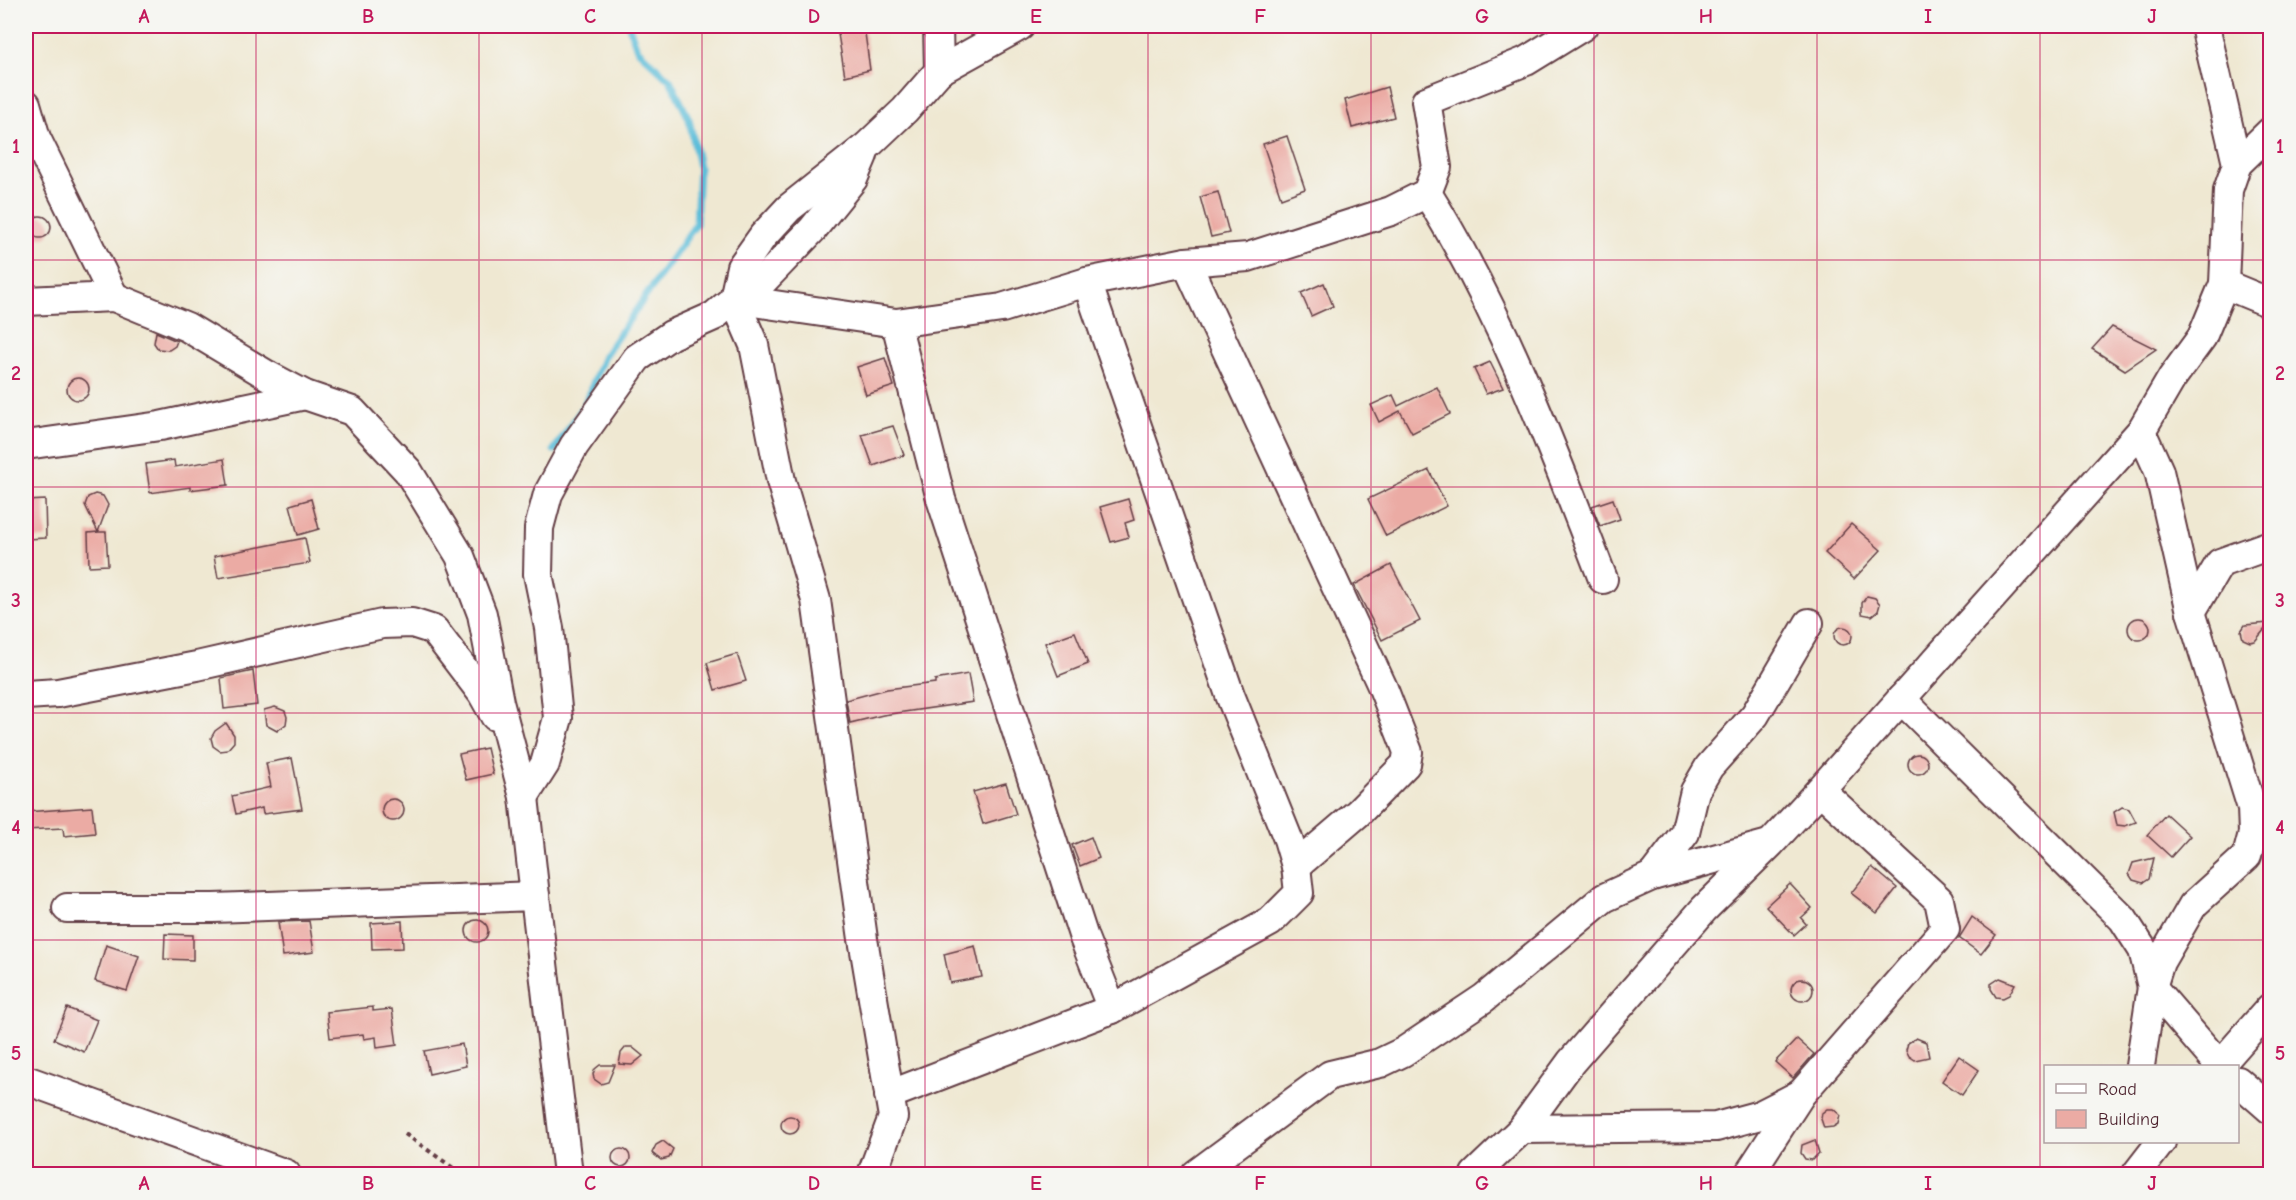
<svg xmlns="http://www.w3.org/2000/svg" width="2296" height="1200" font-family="'Comic Neue',sans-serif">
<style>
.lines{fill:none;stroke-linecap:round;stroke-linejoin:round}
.stream{stroke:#5bbdd9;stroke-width:7}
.building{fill:#ebaba4}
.minor-casing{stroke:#633d44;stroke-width:32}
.path{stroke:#633d44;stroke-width:4;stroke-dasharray:4.5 4.5;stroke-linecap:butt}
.minor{stroke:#fff;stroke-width:28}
.grid{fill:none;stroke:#c2185b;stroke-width:1.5;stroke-opacity:0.55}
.neatline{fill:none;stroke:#c2185b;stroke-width:2}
.grid-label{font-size:20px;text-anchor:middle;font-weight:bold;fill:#c2185b}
</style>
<rect width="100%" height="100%" fill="#f6f6f2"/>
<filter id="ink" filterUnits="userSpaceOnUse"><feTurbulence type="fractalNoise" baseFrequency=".0167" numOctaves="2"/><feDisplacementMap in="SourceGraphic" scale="12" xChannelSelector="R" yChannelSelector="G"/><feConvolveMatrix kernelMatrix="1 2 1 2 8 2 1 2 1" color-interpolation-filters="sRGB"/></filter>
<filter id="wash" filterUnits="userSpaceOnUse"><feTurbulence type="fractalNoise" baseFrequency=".008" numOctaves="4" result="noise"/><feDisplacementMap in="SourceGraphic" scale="24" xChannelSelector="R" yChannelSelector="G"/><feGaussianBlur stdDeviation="1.35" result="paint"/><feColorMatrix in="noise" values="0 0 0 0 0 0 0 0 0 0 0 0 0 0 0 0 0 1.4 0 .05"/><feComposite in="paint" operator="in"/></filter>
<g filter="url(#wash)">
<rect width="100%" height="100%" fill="#efe8d2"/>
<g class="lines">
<!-- stream -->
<polyline class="stream" points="554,450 584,406 604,356 696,224 699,167 689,119 670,80 637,49 629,26"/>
</g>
<g id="blocks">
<!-- building -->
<g class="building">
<polygon points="852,26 864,26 870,70 845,76 837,28"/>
<polygon points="1387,87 1394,117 1352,128 1345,100"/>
<polygon points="1287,136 1305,189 1281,198 1263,144"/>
<polygon points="1218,192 1229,233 1211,237 1200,197"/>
<circle cx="40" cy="227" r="11"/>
<polygon points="1324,283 1333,306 1311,316 1301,293"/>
<polygon points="2112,327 2156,349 2125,370 2092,349"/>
<polygon points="156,332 177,341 175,346 169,350 158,349 154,343"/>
<polygon points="885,358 894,386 866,395 857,367"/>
<polygon points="1490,362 1503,388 1486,394 1474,369"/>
<circle cx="78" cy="389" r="11"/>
<polygon points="1437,387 1450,414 1412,433 1400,411 1379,422 1371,405 1393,395 1398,406"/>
<polygon points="893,426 904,455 873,466 862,435"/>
<polygon points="224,459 228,485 190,490 190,487 150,493 146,464 174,460 175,467"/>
<polygon points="1429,470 1447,506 1386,536 1368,499"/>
<polygon points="95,494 103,496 108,505 98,532 106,532 108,565 89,566 88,533 98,532 85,505 88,497"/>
<polygon points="311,499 319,529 298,535 290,505"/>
<polygon points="1128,499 1134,520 1125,523 1129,537 1111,542 1100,507"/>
<polygon points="1613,499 1620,519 1600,526 1592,506"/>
<polygon points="45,500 46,538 26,539 26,501"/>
<polygon points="1851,524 1881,550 1854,579 1825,553"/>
<polygon points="305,538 310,563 218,578 214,556"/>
<polygon points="1391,565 1420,621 1382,640 1354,585"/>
<polygon points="1867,596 1875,598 1880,604 1878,611 1872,616 1862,614 1862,603"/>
<circle cx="2139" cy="629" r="11"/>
<polygon points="2270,623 2255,641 2250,642 2243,639 2241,631 2245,625"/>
<circle cx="1843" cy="636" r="9"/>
<polygon points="1075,632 1088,664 1058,676 1045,643"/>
<polygon points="737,654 746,681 715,690 707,663"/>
<polygon points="253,671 257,705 224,709 221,678"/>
<polygon points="968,674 973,702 883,715 850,723 846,700 887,689 935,683 935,680"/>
<polygon points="275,707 285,711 287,717 286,724 277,731 266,725 264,710"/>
<polygon points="226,723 234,735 234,742 227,750 220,751 213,746 211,738 215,731"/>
<polygon points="487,748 493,774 466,780 459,754"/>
<circle cx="1918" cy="764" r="10"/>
<polygon points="292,758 302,809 263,814 262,808 236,814 232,796 271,787 266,763"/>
<polygon points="1006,783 1016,814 983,824 973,792"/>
<circle cx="393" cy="810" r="11"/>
<polygon points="92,807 95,833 64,836 63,828 26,830 26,812"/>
<polygon points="2122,807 2129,809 2136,822 2125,826 2117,825 2114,812"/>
<polygon points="2166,814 2190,836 2171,857 2147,835"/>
<polygon points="1091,837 1099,858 1080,866 1072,845"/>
<polygon points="2154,858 2149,879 2143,883 2133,880 2129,874 2133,863"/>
<polygon points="1872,867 1897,888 1877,913 1851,893"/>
<polygon points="1790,884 1812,908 1801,918 1806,924 1794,935 1766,906"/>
<polygon points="1972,917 1996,935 1981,954 1959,938"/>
<circle cx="477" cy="931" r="11"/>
<polygon points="309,921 314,952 283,956 278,922"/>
<polygon points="402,921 403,948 372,949 371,923"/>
<polygon points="165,934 193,935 193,960 164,959"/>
<polygon points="106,945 139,956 127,991 95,981"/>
<polygon points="975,946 982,977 950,983 944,954"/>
<polygon points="2000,978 2015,984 2009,995 2003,998 1996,997 1991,989 1991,984"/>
<circle cx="1802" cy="990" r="11"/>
<polygon points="373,1007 373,1011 392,1009 397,1045 377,1048 376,1037 364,1039 363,1034 330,1038 327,1012"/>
<polygon points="67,1008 97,1020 84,1052 54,1039"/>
<polygon points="1916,1038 1926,1042 1929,1057 1915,1060 1909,1056 1906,1050 1908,1043"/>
<polygon points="1797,1039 1814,1054 1793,1078 1775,1062"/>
<polygon points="462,1044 466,1066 429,1074 424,1051"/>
<polygon points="626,1047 632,1047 643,1056 632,1065 619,1064 621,1053"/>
<polygon points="1959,1056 1979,1070 1962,1095 1942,1081"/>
<polygon points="600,1065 615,1065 608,1082 601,1084 594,1079 593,1074 595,1069"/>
<polygon points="1827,1109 1833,1109 1840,1115 1838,1124 1833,1127 1824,1128 1821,1119 1822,1113"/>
<circle cx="790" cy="1125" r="9"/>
<polygon points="1815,1140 1819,1153 1812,1160 1805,1159 1801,1153 1802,1145"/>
<polygon points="663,1141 673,1149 669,1158 661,1160 652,1153 656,1145"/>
<circle cx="621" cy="1158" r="9"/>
</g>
</g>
</g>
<g filter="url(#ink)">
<use href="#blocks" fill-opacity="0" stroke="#633d44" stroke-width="1.5"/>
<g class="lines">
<!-- minor casing -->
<g class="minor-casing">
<g id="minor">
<polyline points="939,71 1020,26"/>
<polyline points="26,104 36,138 114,297 26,301"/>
<polyline points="2237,164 2270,132"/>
<path d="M1427,193C1502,313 1552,447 1603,579"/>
<polyline points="1186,262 1383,688 1408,752 1406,764 1358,813 1296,866"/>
<polyline points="2224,284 2270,303"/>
<polyline points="114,297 187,327 267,375 305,395 352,411 408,471 460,556 482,614 499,702 524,797 535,896"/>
<polyline points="734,299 762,282 812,230 853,179 863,155"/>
<polyline points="896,323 941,499 1084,938 1112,1009"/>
<polyline points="26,445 160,426 305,395"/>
<polyline points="2191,612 2220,563 2270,545"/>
<polyline points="26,695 58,693 197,666 382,624 412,623 434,630 482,693 495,716"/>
<polyline points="1901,699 2123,919 2143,950 2152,987 2220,1066"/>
<polyline points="524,797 545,764 558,718 549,628 538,574 539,528 548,494 574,446 637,358 671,335 714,316 734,299 896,323 1002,308 1087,282 1186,262 1248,257 1391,211 1427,193 1437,167 1426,101 1526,61 1583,26"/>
<polyline points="1652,876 1685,833 1695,791 1709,767 1755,715 1809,623"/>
<polyline points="67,908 213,908 535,896 568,1174"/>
<polyline points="2140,1066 2152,987 2160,962 2193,905 2247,856 2253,833 2252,808 2191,612 2159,471 2141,431 2172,378 2202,337 2224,284 2228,190 2237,164 2205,26"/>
<polyline points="2219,1066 2270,1008"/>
<polyline points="26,1080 286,1174"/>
<polyline points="2238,1081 2270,1109"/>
<polyline points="889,1095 1112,1009 1270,922 1299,893 1296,866 1288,839 1230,695 1087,282"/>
<polyline points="1522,1129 1716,1127 1760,1115 1799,1095"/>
<polyline points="2137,1173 2161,1142"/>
<polyline points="872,1174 893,1117 863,939 816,600 781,481 754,345 734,299 741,267 763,236 789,208 867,146 905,110 939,71 938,26"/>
<polyline points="1196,1174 1330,1075 1380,1063 1403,1052 1484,998 1604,898 1652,876 1769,844"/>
<polyline points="1475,1174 1522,1129 1571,1062 1704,909 1771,843 1820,790 2141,431"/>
<polyline points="1749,1174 1801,1094 1945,929 1939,900 1820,790"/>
</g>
</g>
<!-- path -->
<polyline class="path" points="405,1134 462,1174"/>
<!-- minor -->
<use href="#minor" class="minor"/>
</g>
</g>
<!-- grid -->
<path class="grid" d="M256,26V1174M479,26V1174M702,26V1174M925,26V1174M1148,26V1174M1371,26V1174M1594,26V1174M1817,26V1174M2040,26V1174M26,260H2270M26,487H2270M26,713H2270M26,940H2270"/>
<!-- margin -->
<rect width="2296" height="1200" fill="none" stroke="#f6f6f2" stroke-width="66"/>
<!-- legend -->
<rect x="2044" y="1065" width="195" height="78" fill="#f6f6f2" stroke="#b1a0a2" stroke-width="1.5"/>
<rect x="2056" y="1084" width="30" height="9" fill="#ffffff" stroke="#b1a0a2" stroke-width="1.5"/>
<text x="2098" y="1095" font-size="18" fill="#4a1f2b">Road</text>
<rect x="2056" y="1110" width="30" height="18" fill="#ebaba4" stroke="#b1a0a2" stroke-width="1.5"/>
<text x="2098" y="1125" font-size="18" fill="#4a1f2b">Building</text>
<rect x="33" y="33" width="2230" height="1134" class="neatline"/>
<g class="grid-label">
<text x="144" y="23">A</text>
<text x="368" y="23">B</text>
<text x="590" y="23">C</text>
<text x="814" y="23">D</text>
<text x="1036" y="23">E</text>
<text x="1260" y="23">F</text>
<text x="1482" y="23">G</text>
<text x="1706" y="23">H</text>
<text x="1928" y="23">I</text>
<text x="2152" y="23">J</text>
<text x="16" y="153">1</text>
<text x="2280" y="153">1</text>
<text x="16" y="380">2</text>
<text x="2280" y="380">2</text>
<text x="16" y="607">3</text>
<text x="2280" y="607">3</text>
<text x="16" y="834">4</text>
<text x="2280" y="834">4</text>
<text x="16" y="1060">5</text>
<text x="2280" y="1060">5</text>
<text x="144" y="1190">A</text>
<text x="368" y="1190">B</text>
<text x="590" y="1190">C</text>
<text x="814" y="1190">D</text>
<text x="1036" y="1190">E</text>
<text x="1260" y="1190">F</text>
<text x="1482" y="1190">G</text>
<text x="1706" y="1190">H</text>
<text x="1928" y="1190">I</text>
<text x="2152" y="1190">J</text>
</g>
</svg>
